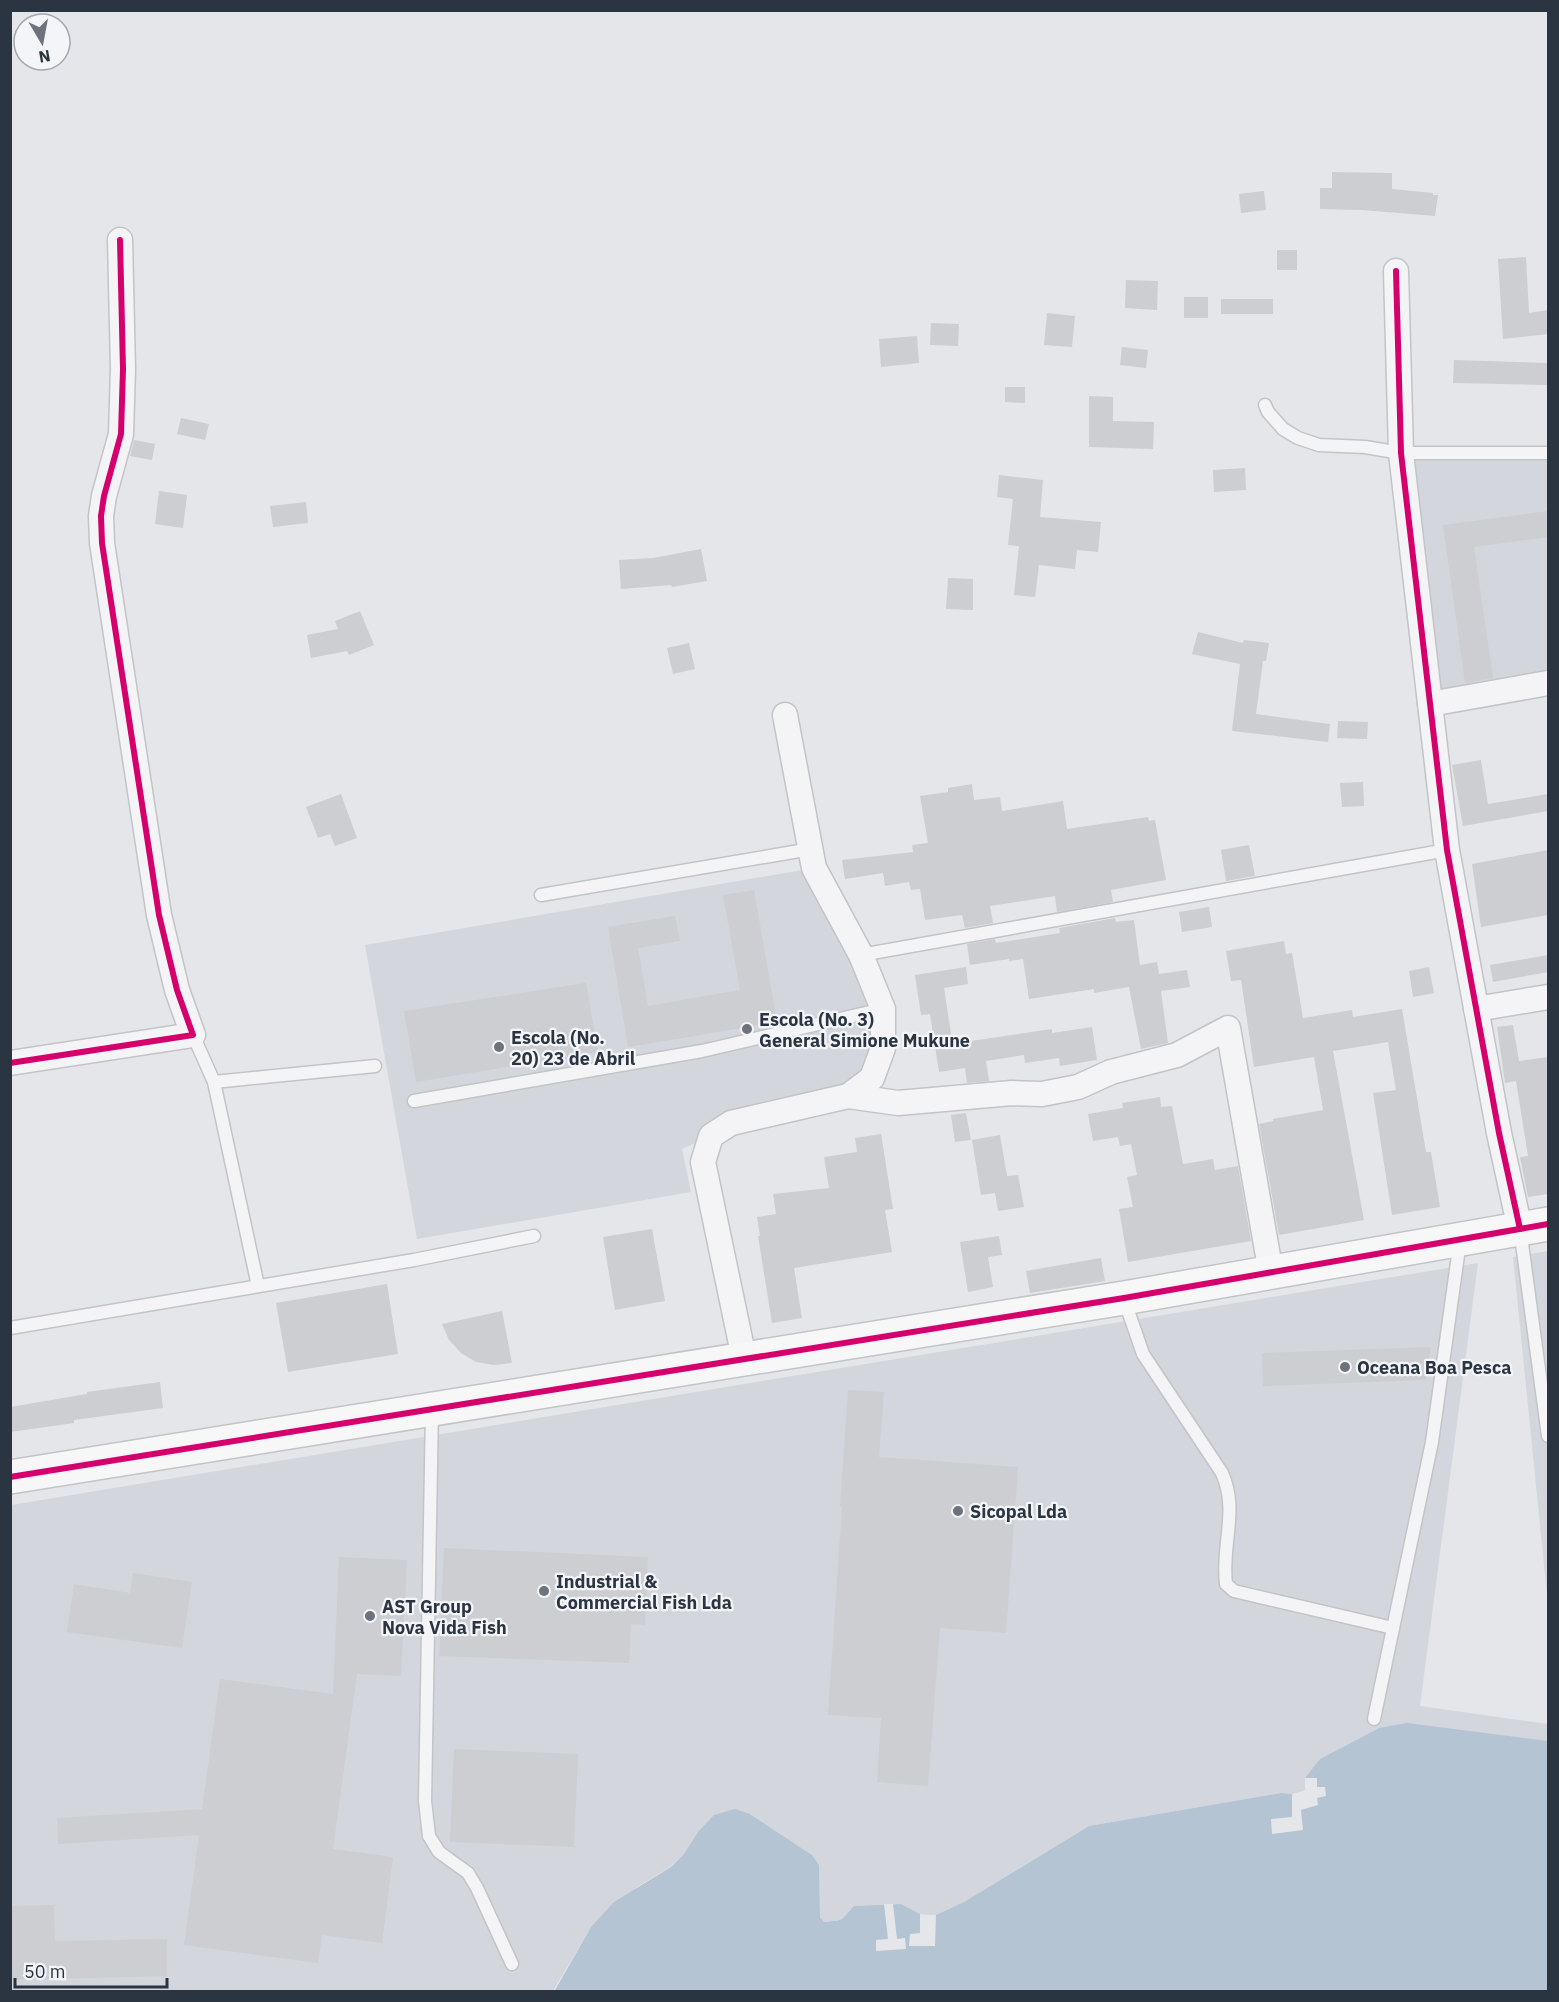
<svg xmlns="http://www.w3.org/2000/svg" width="1559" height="2002" font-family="'IBM Plex Sans',sans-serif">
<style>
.built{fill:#d3d6dc}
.water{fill:#b4c4d2}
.pier{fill:#e4e6e9}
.building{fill:#ccced1}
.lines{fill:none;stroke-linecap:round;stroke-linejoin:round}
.lane-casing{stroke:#c2c4c7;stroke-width:15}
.street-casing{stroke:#c2c4c7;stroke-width:27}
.secondary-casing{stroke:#c2c4c7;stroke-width:36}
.lane{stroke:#f4f4f6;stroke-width:12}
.street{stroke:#f4f4f6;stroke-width:24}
.secondary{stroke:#f7f7f8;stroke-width:33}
.cycleway-casing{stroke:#f3f5f8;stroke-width:10}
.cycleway{stroke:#d6006c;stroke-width:6}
.poi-dot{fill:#6c737c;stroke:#f3f5f8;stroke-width:2}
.labels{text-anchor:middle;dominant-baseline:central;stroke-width:4.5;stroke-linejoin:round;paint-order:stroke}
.poi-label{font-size:18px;font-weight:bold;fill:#2b3542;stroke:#f3f5f8;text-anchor:start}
</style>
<rect width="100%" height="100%" fill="#e4e6e9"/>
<!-- built -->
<g class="built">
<polygon points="1401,453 1548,453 1548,683 1430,704"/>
<polygon points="814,868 883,1009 872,1078 711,1136 682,1149 691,1192 417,1239 365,945"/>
<polygon points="1548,1251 1548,1605 1513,1257"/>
<polygon points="1478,1263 1420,1706 1548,1724 1548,1741 1379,1728 1320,1759 1305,1790 1292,1794 1281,1793 1089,1826 964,1902 936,1915 920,1914 901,1904 854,1906 847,1917 842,1920 824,1922 820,1917 819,1865 812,1855 750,1814 698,1832 684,1854 670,1867 640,1885 591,1927 553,1991 11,1992 11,1505"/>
</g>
<!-- water -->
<path class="water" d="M1407,1723L1548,1741V1991L554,1992L591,1927L614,1902L671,1867L684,1854L698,1832L714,1815L735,1809L750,1814L812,1855L819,1865L820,1917L824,1922C846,1920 840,1921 854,1906L901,1904L920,1914L936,1915L964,1902L1089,1826L1281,1793L1292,1794L1305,1790V1778L1320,1759L1379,1728Z"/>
<!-- pier -->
<g class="pier">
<polygon points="1305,1778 1317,1778 1317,1787 1325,1787 1326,1796 1317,1798 1318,1805 1301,1810 1303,1830 1272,1834 1271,1819 1292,1817 1292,1794 1305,1790"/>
<polygon points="884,1904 893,1904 897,1939 905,1938 906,1949 876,1951 876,1940 888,1939"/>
<polygon points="920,1914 936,1915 935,1946 909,1946 910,1934 920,1933"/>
</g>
<!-- building -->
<g class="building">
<polygon points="1332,172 1392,173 1392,189 1433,193 1433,195 1438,195 1435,216 1362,210 1320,209 1320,188 1332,188"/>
<polygon points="1264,191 1266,210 1241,213 1239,194"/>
<rect x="1277" y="250" width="20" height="20"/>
<polygon points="1526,257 1529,313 1548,310 1548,334 1503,339 1498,259"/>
<polygon points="1126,280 1158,281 1157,310 1125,308"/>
<rect x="1184" y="297" width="24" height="21"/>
<rect x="1221" y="299" width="52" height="15"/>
<polygon points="1047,313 1075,316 1072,347 1044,345"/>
<polygon points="931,323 959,324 958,346 930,345"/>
<polygon points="917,336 919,363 881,367 879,339"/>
<polygon points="1122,347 1148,350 1146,368 1120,365"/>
<polygon points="1454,360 1548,363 1548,385 1453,383"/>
<polygon points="1005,387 1025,387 1025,403 1005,402"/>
<polygon points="1089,396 1113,397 1113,421 1154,422 1153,449 1089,447"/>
<polygon points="181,418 209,424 205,440 177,434"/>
<polygon points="134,440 155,444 152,460 130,456"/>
<polygon points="1245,468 1246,490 1214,492 1213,470"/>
<polygon points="999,475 1043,480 1040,517 1101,522 1098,552 1077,550 1075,569 1039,565 1035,597 1014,595 1019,546 1008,545 1013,499 997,497"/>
<polygon points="159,491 187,495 183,528 155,524"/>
<polygon points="306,502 308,523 273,527 270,506"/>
<polygon points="1548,511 1548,537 1474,547 1493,678 1465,683 1443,525"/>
<polygon points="701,549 707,581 672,587 671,585 621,589 619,560 653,558"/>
<polygon points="948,578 973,579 973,610 946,609"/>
<polygon points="360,611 374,645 349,655 347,651 311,658 307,635 338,629 335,621"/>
<polygon points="1198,632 1243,643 1244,640 1269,643 1266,661 1263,661 1256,714 1330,724 1328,742 1232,731 1240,664 1192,654"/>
<polygon points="689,643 695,669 673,674 667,648"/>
<polygon points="1338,721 1368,722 1367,739 1337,738"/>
<polygon points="1481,760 1488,804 1548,794 1548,811 1463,826 1452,765"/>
<polygon points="1363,782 1364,806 1342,807 1340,783"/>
<polygon points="972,784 974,800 1000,797 1002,811 1063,801 1067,829 1148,817 1149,821 1155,820 1166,880 1111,890 1113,902 1057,912 1055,896 990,906 993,923 965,928 962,915 925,920 920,889 911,890 909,882 885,886 883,873 845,879 842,860 913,852 912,845 928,843 920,796 948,792 948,788"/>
<polygon points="341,794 357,838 335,846 330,834 318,838 306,807"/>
<polygon points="1249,845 1255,876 1226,881 1221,850"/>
<polygon points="1548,850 1548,915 1481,927 1472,864"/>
<polygon points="754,890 777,1022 628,1047 608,927 675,916 680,941 638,948 648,1006 740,990 723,895"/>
<polygon points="1209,907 1212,927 1182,932 1179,912"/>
<polygon points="1115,918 1116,922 1134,920 1140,965 1157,962 1159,974 1187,970 1190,987 1161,991 1168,1043 1141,1049 1129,987 1094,993 1094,989 1029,999 1023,959 1009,961 1009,959 970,965 967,944 995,939 996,943 1060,933 1059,928"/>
<polygon points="1284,941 1286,954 1292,953 1303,1018 1352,1010 1353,1017 1402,1009 1426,1152 1431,1152 1440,1207 1392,1215 1373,1093 1396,1090 1388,1042 1333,1051 1364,1220 1279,1235 1259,1124 1273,1121 1273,1119 1323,1110 1314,1057 1254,1067 1241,980 1231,981 1226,951"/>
<polygon points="1548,955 1548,972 1493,982 1490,965"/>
<polygon points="966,967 968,984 944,988 952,1040 958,1040 958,1043 1052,1029 1052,1033 1092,1027 1097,1060 1060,1066 1059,1058 1025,1063 1024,1055 986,1061 989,1081 967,1083 965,1068 939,1072 930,1014 921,1015 915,975"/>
<polygon points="1429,967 1434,993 1413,997 1409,971"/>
<polygon points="586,983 598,1052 416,1082 404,1011"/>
<polygon points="1513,1025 1519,1061 1548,1057 1548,1194 1528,1197 1520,1157 1528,1156 1516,1081 1505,1083 1497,1027"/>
<polygon points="1160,1097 1161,1107 1172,1106 1183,1164 1213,1159 1215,1170 1238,1166 1251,1241 1128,1262 1119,1209 1133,1207 1127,1177 1137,1175 1131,1144 1120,1146 1118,1137 1093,1141 1088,1114 1123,1108 1122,1103"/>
<polygon points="966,1113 971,1140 955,1142 951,1115"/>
<polygon points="881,1134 893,1209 885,1210 892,1252 794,1268 802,1318 772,1323 758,1236 760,1236 757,1217 776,1214 773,1194 829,1188 824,1157 857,1152 855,1138"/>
<polygon points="1000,1135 1007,1176 1018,1175 1024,1207 998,1211 995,1193 981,1195 972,1140"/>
<polygon points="652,1229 665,1301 615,1310 603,1237"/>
<polygon points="999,1236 1002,1255 988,1257 993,1287 968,1292 960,1242"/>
<polygon points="1101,1258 1105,1281 1030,1293 1026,1271"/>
<polygon points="387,1284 398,1354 288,1372 276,1303"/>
<polygon points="502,1311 512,1363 494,1365 476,1362 461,1353 449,1340 442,1324"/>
<polygon points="1431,1347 1426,1380 1263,1386 1262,1353"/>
<polygon points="160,1382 163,1408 74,1420 74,1423 10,1432 10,1407 87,1394 87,1392"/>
<polygon points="848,1390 884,1392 879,1457 1018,1467 1006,1633 940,1628 928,1786 877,1782 881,1718 828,1715 842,1507 840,1507"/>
<polygon points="444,1548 648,1557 645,1625 631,1624 629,1663 439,1656"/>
<polygon points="339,1557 407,1560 401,1676 357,1674 333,1849 393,1857 382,1943 322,1935 318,1963 184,1945 199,1835 58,1844 57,1818 202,1809 220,1679 333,1694"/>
<polygon points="133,1573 192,1582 182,1648 67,1632 74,1584 130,1593"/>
<polygon points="454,1749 578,1754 574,1847 450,1842"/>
<polygon points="54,1905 55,1941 167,1939 167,1976 10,1980 10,1906"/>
</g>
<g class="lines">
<!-- lane casing -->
<g class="lane-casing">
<g id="lane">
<polyline points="1265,405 1268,412 1283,429 1298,438 1319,445 1365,447 1401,453 1548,453"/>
<polyline points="541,895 811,849"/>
<polyline points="861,955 1447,850"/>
<polyline points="193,1035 214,1082 258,1286"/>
<polyline points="214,1082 375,1066"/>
<polyline points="414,1101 702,1051 883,1009"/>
<polyline points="1520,1229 1548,1436"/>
<path d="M1124,1299L1143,1354L1222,1473C1239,1511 1221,1545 1226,1584L1234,1591L1393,1628"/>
<polyline points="10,1328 414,1260 534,1236"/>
<polyline points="432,1410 425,1801 429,1836 439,1852 468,1873 477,1888 512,1964"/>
<polyline points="1374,1719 1432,1442 1460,1241"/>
</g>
</g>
<!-- street casing -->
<g class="street-casing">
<g id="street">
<polyline points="1396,271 1401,453 1447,850 1499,1133 1520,1229"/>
<polyline points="1430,704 1548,683"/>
<polyline points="1476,1009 1548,997"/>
<polyline points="10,1063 193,1035 177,990 159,915 102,543 101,516 104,496 121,434 123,369 120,240"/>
<polyline points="848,1096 898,1103 1012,1093 1042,1094 1078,1087 1111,1072 1177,1055 1228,1028 1271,1273"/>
<polyline points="744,1358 703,1162 711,1136 731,1123 848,1096 872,1078 883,1048 883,1009 861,955 814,868 785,715"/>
</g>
</g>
<!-- secondary casing -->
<g class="secondary-casing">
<polyline id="secondary" points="10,1477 1124,1298 1548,1224"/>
</g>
<!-- lane -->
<use href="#lane" class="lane"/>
<!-- street -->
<use href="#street" class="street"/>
<!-- secondary -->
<use href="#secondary" class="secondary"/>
<!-- cycleway casing -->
<g class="cycleway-casing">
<g id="cycleway">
<polyline points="1396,271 1401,453 1447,850 1499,1133 1520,1229"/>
<polyline points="10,1063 193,1035 177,990 159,915 102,543 101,516 104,496 121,434 123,369 120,240"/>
<polyline points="10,1477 1124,1298 1548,1224"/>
</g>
</g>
<!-- cycleway -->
<use href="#cycleway" class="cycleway"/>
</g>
<!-- markers -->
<g class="poi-dot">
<circle cx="747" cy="1029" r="6"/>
<circle cx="499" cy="1047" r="6"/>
<circle cx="1345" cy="1367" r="6"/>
<circle cx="958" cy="1511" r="6"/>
<circle cx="544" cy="1591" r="6"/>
<circle cx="370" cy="1616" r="6"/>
</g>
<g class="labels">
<!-- poi labels -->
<g class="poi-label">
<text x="759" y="1019">Escola (No. 3)<tspan x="759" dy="21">General Simione Mukune</tspan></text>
<text x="511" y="1037">Escola (No.<tspan x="511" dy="21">20) 23 de Abril</tspan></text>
<text x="1357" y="1367">Oceana Boa Pesca</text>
<text x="970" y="1511">Sicopal Lda</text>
<text x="556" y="1581">Industrial &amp;<tspan x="556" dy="21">Commercial Fish Lda</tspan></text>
<text x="382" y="1606">AST Group<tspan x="382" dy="21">Nova Vida Fish</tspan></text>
</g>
</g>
<!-- border -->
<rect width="1559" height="2002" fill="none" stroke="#2b3542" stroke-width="24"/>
<!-- north arrow -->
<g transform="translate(42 42) rotate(170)"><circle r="28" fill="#f3f5f8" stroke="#a3a8af" stroke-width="1.5"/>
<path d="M0-4.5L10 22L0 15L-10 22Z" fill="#6c737c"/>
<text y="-9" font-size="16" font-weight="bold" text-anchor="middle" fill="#2b3542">N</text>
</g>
<!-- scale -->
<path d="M15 1978v9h152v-9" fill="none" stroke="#2b3542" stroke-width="3"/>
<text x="24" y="1978" font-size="18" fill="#2b3542" stroke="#f3f5f8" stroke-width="4.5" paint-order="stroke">50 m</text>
</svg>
